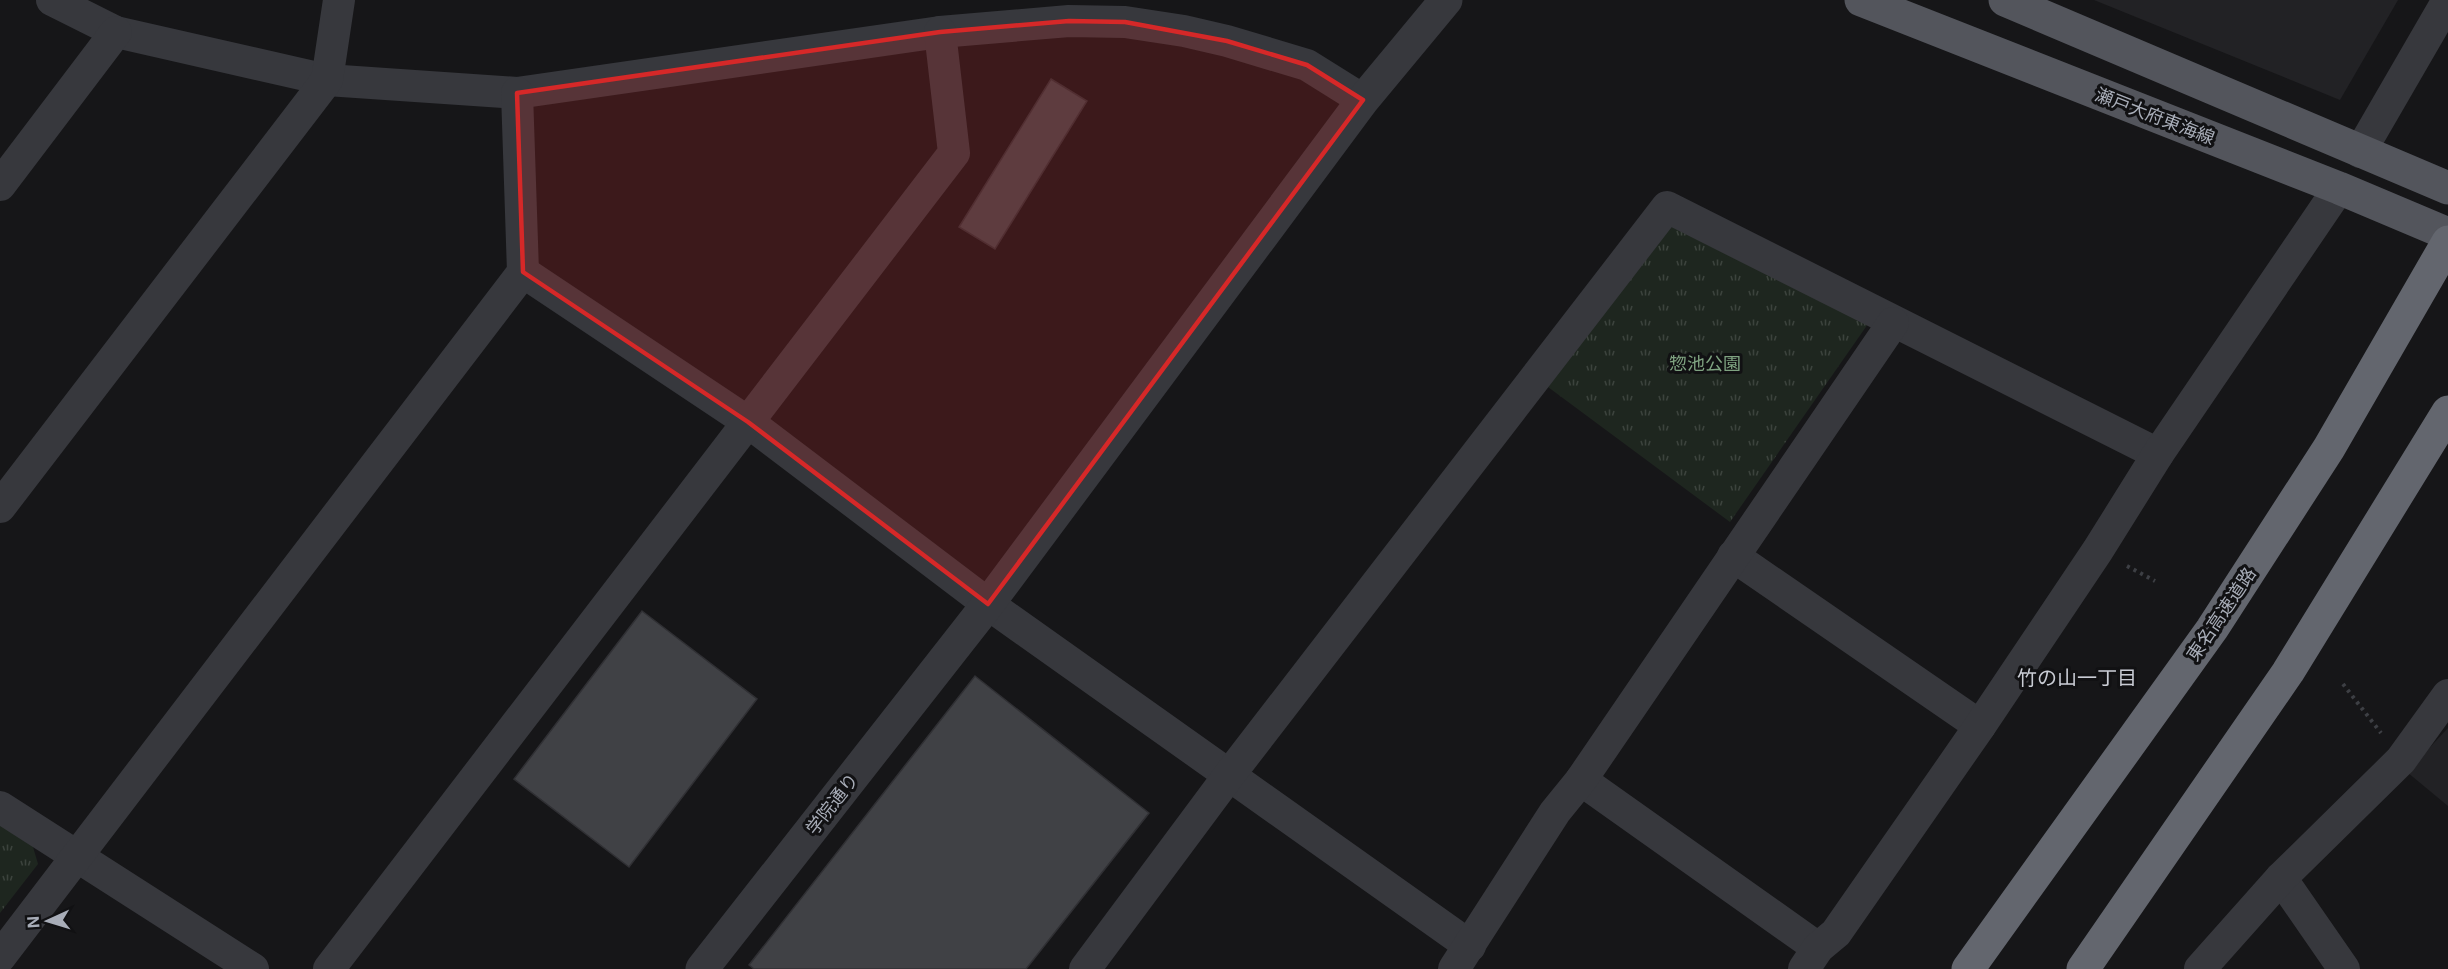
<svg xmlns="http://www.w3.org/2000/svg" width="2448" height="969" font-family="Inter,'Noto Sans JP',sans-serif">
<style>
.built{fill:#222225}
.park{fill:url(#park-tufts)}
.building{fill:#404145;stroke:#303034;stroke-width:1.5}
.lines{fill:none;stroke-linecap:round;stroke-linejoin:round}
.path{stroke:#3d3f44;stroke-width:4;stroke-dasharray:3 4.5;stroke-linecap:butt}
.minor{stroke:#37383d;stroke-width:32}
.tertiary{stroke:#37383d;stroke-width:33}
.primary{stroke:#53555c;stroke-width:33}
.motorway{stroke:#63666e;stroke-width:33}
.marked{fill:#d62828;fill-opacity:0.2;stroke:#d62828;stroke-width:4.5;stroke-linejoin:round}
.labels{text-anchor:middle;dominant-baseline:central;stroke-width:6;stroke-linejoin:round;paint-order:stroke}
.street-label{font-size:18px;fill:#a8adb8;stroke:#111113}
.park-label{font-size:18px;fill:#7fa381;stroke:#111113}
.neighbourhood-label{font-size:20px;fill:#c9ccd4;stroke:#111113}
</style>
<defs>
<pattern id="park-tufts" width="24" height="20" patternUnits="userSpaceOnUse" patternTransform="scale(1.5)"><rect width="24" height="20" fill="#1e261f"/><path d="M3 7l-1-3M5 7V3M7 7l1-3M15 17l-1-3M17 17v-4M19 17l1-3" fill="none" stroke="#3c433d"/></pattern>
</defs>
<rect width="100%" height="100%" fill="#161618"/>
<!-- built -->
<g class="built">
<polygon points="2094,0 2398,0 2340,100"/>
<polygon points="2448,728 2448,806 2407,772"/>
</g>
<!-- park -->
<g class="park">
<polygon points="1669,219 1870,321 1730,522 1548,387"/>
<polygon points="0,819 30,837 38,864 0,913"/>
</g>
<!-- building -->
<g class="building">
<polygon points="1051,79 1087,101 995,249 959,227"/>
<polygon points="642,611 757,699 629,867 514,779"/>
<polygon points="975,676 1149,813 1026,969 754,969 749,965"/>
</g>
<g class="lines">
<!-- path -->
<g class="path">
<polyline points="2127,566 2155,581"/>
<polyline points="2343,684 2381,733"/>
</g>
<!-- minor -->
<g class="minor">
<polyline points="52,0 116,32 327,80 517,93 940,32 1069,21 1125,22 1184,31 1227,41 1307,65 1363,100"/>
<polyline points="2360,152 2448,0"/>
<polyline points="0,185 116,32"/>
<polyline points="523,272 748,422 988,604 1470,946"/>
<polyline points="0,507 327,80 339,0"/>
<polyline points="1733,556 1980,726"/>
<polyline points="1581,780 1818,948"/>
<polyline points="0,807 253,969"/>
<polyline points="2281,878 2344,969"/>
<polyline points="0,957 523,272 517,93"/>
<polyline points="329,969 954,153 940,32"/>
<polyline points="1085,969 1230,774 1667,207 2158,454"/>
<polyline points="1454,969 1555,812 1581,780 1893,323"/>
<polyline points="1804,969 1818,948 1836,933 1980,726 2098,550 2158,454 2339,188"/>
<polyline points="2200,969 2281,878 2401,760 2448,695"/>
</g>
<!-- tertiary -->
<polyline class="tertiary" points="702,969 988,604 1363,100 1446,0"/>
<!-- primary -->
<g class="primary">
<polyline points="1861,0 2339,188 2448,234"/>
<polyline points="2005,0 2448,188"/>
</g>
<!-- motorway -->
<g class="motorway">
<polyline points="1968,969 2212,629 2329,448 2448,242"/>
<polyline points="2083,969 2288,672 2448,412"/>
</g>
</g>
<!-- marked area -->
<path class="marked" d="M1069,21L1125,22L1227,41L1307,65L1363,100L988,604L748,422L523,272L517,93L940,32Z"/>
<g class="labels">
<!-- street labels -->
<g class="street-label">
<text transform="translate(2155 116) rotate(21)">瀬戸大府東海線</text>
<text transform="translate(2221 614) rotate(-56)">東名高速道路</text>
<text transform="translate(832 804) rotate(-52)">学院通り</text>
</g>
<!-- park labels -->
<g class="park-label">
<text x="1705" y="363">惣池公園</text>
</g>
<!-- neighbourhood labels -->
<g class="neighbourhood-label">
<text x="2077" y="678">竹の山一丁目</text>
</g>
</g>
<!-- north arrow -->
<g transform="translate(48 921) rotate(266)" stroke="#111113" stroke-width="4.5" paint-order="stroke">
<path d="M0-4.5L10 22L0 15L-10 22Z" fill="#a8adb8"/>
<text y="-9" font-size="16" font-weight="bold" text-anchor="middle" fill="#a8adb8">N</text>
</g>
</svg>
